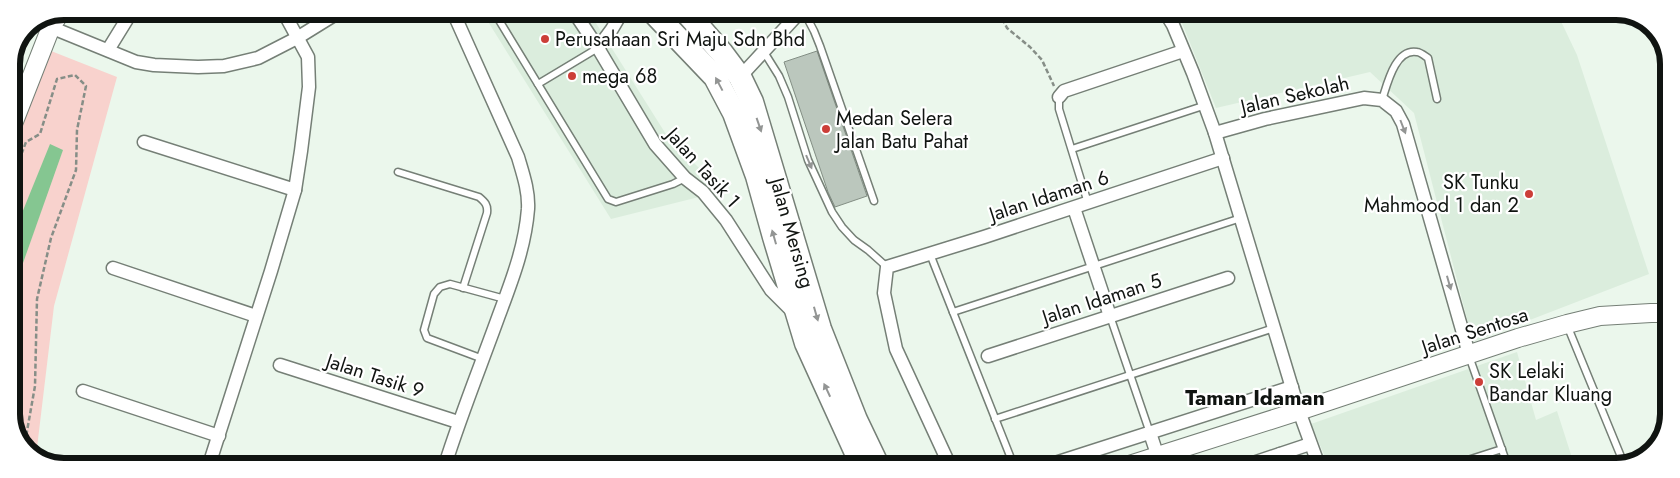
<svg xmlns="http://www.w3.org/2000/svg" width="1680" height="478" font-family="Jost,sans-serif">
<style>
.built{fill:#dbeddd}
.green{fill:#f8d2cd}
.water{fill:#85c691}
.building{fill:#bbc7bd;stroke:#838e84}
.lines{fill:none;stroke-linecap:round;stroke-linejoin:round}
.lane-casing{stroke:#757f76;stroke-width:9}
.street-casing{stroke:#757f76;stroke-width:15}
.secondary-casing{stroke:#757f76;stroke-width:20}
.highway-casing{stroke:#757f76;stroke-width:25}
.path{stroke:#868e87;stroke-width:2.5;stroke-dasharray:5 2.5;stroke-linecap:butt}
.lane{stroke:#fff;stroke-width:6}
.street{stroke:#fff;stroke-width:12}
.secondary{stroke:#fff;stroke-width:18}
.highway{stroke:#fff;stroke-width:22}
.oneway{fill:#939594}
.poi-dot{fill:#cc3e38;stroke:#fff;stroke-width:2}
.labels{text-anchor:middle;dominant-baseline:central;stroke-width:4.5;stroke-linejoin:round;paint-order:stroke}
.poi-label{font-size:20px;fill:#101411;stroke:#fff;text-anchor:start}
.street-label{font-size:20px;fill:#101411;stroke:#fff}
.neighbourhood-label{font-size:21px;font-weight:bold;fill:#101411;stroke:#fff}
.rim{fill:none;stroke:#101411;stroke-width:6}
</style>
<rect width="100%" height="100%" fill="#ebf7ec"/>
<!-- built -->
<g class="built">
<polygon points="482,12 589,12 669,139 723,191 611,219"/>
<polygon points="1189,12 1557,13 1577,55 1649,274 1473,342 1414,113 1370,72 1216,108 1182,23"/>
<polygon points="1517,352 1536,420 1557,411 1575,467 1329,466 1311,424"/>
</g>
<!-- green -->
<polygon class="green" points="46,49 117,77 54,306 36,456 24,449 11,418 11,143"/>
<!-- water -->
<polygon class="water" points="50,144 63,150 11,297 11,240"/>
<!-- building -->
<polygon class="building" points="817,51 867,196 835,207 828,192 784,62"/>
<g class="lines">
<!-- lane casing -->
<g class="lane-casing">
<g id="lane">
<polyline points="494,12 608,199 616,202 673,184 685,178"/>
<polyline points="804,12 814,31 820,46 874,201"/>
<polyline points="764,52 779,76 788,97 808,160 832,212 842,227 854,240 868,250 887,267"/>
<polyline points="538,84 598,48"/>
<polyline points="1059,97 1059,109 1088,203"/>
<path d="M1382,100C1387,85 1395,48 1417,52C1420,52 1425,56 1428,58L1437,99"/>
<polyline points="1072,149 1206,105"/>
<path d="M398,172L479,197C485,202 488,205 487,213L463,288"/>
<polyline points="930,254 1014,466"/>
<polyline points="953,312 1241,218"/>
<polyline points="1110,316 1150,433"/>
<polyline points="1567,325 1624,464"/>
<polyline points="1469,356 1508,467"/>
<polyline points="483,359 427,338 424,330 434,294 440,287 450,284 505,299"/>
<polyline points="995,419 1274,328"/>
<polyline points="1446,467 1502,449"/>
</g>
</g>
<!-- street casing -->
<g class="street-casing">
<g id="street">
<polyline points="574,12 598,48 655,144 685,178 703,192 726,220 771,290 794,313"/>
<polyline points="1165,12 1173,25 1193,73 1215,133 1299,411 1319,466"/>
<polyline points="38,22 136,62 154,65 198,67 224,66 258,58 297,38 339,12"/>
<polyline points="598,48 612,29 622,12"/>
<polyline points="108,50 132,11"/>
<polyline points="740,77 800,12"/>
<polyline points="1059,97 1064,91 1183,51"/>
<polyline points="1215,133 1265,119 1364,98 1382,100 1396,111 1403,124 1469,354"/>
<polyline points="144,142 295,190"/>
<polyline points="1074,208 1110,316"/>
<polyline points="113,268 256,316"/>
<polyline points="988,356 1228,278"/>
<polyline points="280,365 458,422"/>
<polyline points="83,391 219,436"/>
<polyline points="1150,433 1161,466"/>
<polyline points="1280,454 1284,466"/>
<polyline points="209,465 271,271 295,190 301,151 309,87 308,57 283,11"/>
<path d="M445,465C461,414 481,365 499,315C512,280 525,247 528,209C529,191 523,174 518,157L453,12"/>
<polyline points="950,466 896,349 884,293 887,267 984,237 1223,158"/>
<polyline points="1046,466 1292,387"/>
<polyline points="1244,466 1310,444"/>
</g>
</g>
<!-- secondary casing -->
<g class="secondary-casing">
<g id="secondary">
<polyline points="11,129 51,27 60,13"/>
<polyline points="1126,466 1299,411 1518,338 1567,324 1600,316 1651,313 1668,313"/>
</g>
</g>
<!-- highway casing -->
<g class="highway-casing">
<g id="highway">
<polyline points="653,12 715,77 734,113 757,176 774,237 806,343 862,466"/>
<polyline points="686,12 722,53 740,77 752,102 820,329 856,420 878,466"/>
</g>
</g>
<!-- path -->
<g class="path">
<polyline points="999,12 1007,28 1030,47 1042,60 1054,86"/>
<polyline points="11,182 26,142 40,134 57,79 75,75 86,86 77,130 76,170 51,238 37,299 35,386 24,448"/>
</g>
<!-- lane -->
<use href="#lane" class="lane"/>
<!-- street -->
<use href="#street" class="street"/>
<!-- secondary -->
<use href="#secondary" class="secondary"/>
<!-- highway -->
<use href="#highway" class="highway"/>
</g>
<!-- one-way arrows -->
<defs><path id="oneway-solid" d="M-6-.8H1V-3.2L6.5 0L1 3.2V.8H-6Z" transform="scale(1.25)"/></defs>
<g class="oneway">
<use href="#oneway-solid" transform="translate(719 84) rotate(-118)"/>
<use href="#oneway-solid" transform="translate(759 125) rotate(71)"/>
<use href="#oneway-solid" transform="translate(1403 127) rotate(69)"/>
<use href="#oneway-solid" transform="translate(809 162) rotate(67)"/>
<use href="#oneway-solid" transform="translate(774 237) rotate(-106)"/>
<use href="#oneway-solid" transform="translate(1449 283) rotate(74)"/>
<use href="#oneway-solid" transform="translate(816 314) rotate(74)"/>
<use href="#oneway-solid" transform="translate(827 390) rotate(-115)"/>
</g>
<!-- markers -->
<g class="poi-dot">
<circle cx="545" cy="39" r="5"/>
<circle cx="572" cy="76" r="5"/>
<circle cx="826" cy="129" r="5"/>
<circle cx="1529" cy="194" r="5"/>
<circle cx="1479" cy="382" r="5"/>
</g>
<g class="labels">
<!-- poi labels -->
<g class="poi-label">
<text x="555" y="39">Perusahaan Sri Maju Sdn Bhd</text>
<text x="582" y="76">mega 68</text>
<text x="836" y="118">Medan Selera<tspan x="836" dy="23">Jalan Batu Pahat</tspan></text>
<text x="1519" y="182" text-anchor="end">SK Tunku<tspan x="1519" dy="23">Mahmood 1 dan 2</tspan></text>
<text x="1489" y="371">SK Lelaki<tspan x="1489" dy="23">Bandar Kluang</tspan></text>
</g>
<!-- street labels -->
<g class="street-label">
<text transform="translate(1295 95) rotate(-13)">Jalan Sekolah</text>
<text transform="translate(703 168) rotate(48)">Jalan Tasik 1</text>
<text transform="translate(1049 196) rotate(-18)">Jalan Idaman 6</text>
<text transform="translate(792 233) rotate(74)">Jalan Mersing</text>
<text transform="translate(1102 299) rotate(-18)">Jalan Idaman 5</text>
<text transform="translate(1475 331) rotate(-18)">Jalan Sentosa</text>
<text transform="translate(375 376) rotate(18)">Jalan Tasik 9</text>
</g>
<!-- neighbourhood labels -->
<g class="neighbourhood-label">
<text x="1255" y="398">Taman Idaman</text>
</g>
</g>
<!-- crop -->
<path d="M0 0H1680V478H0ZM64 20H1616A44 44 0 0 1 1660 64V414A44 44 0 0 1 1616 458H64A44 44 0 0 1 20 414V64A44 44 0 0 1 64 20Z" fill="#fff" fill-rule="evenodd"/>
<path class="rim" d="M64 20H1616A44 44 0 0 1 1660 64V414A44 44 0 0 1 1616 458H64A44 44 0 0 1 20 414V64A44 44 0 0 1 64 20Z"/>
</svg>
